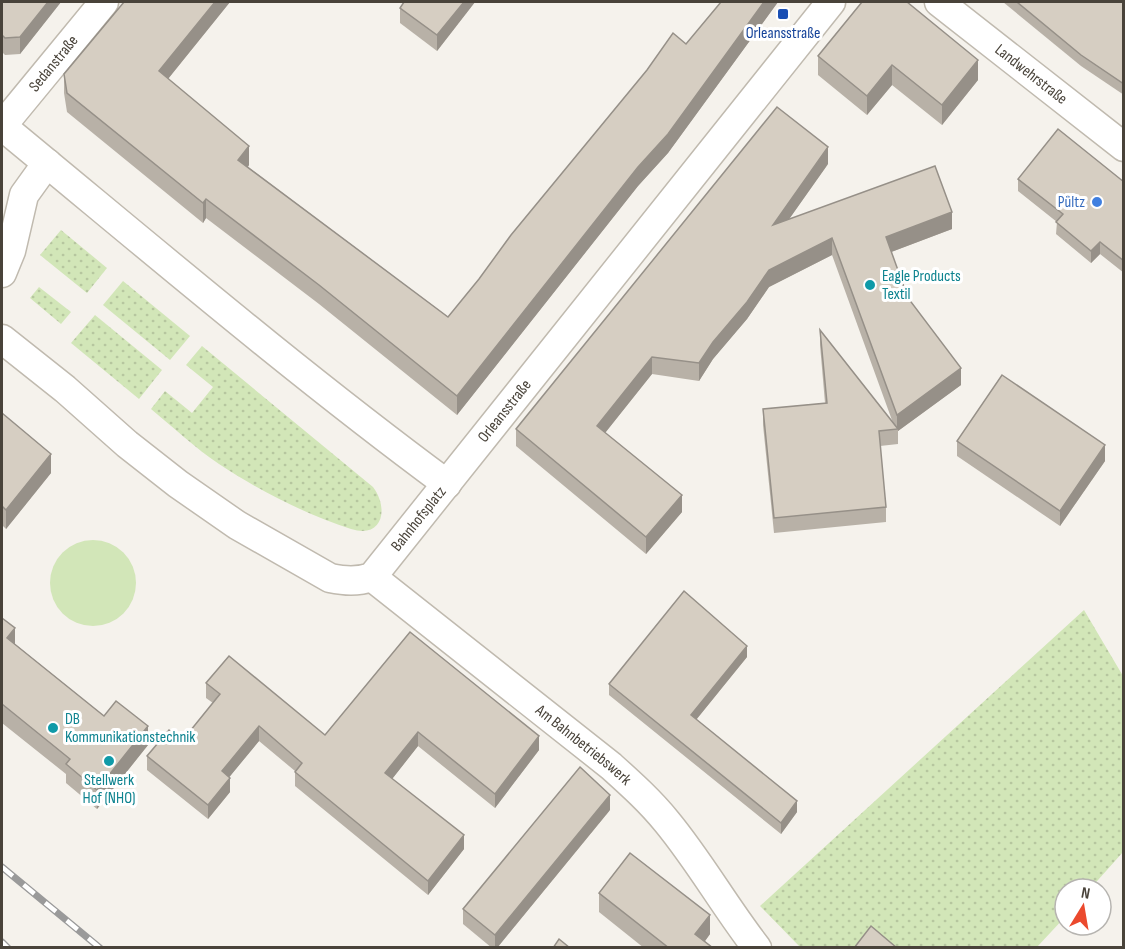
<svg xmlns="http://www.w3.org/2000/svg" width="1125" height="949" font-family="'Sofia Sans Condensed',sans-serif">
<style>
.grass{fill:url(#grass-dots)}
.park{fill:#d2e6b8}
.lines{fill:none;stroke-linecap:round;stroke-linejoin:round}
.minor-casing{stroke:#c0baaf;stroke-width:31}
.minor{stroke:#fff;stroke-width:28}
.rail-casing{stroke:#9a9a9a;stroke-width:7}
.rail{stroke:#fff;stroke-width:4.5;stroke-dasharray:14;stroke-linecap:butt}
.wall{fill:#b8b1a7}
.shaded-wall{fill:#969088}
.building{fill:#d6cec2;stroke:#969088;stroke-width:1.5}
.transit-dot{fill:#1a4fb4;stroke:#fff;stroke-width:2}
.shop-dot{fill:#3f7fe0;stroke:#fff;stroke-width:2}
.culture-dot{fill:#0f9aa8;stroke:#fff;stroke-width:2}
.labels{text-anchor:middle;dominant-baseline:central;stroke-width:6;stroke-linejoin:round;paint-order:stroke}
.transit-label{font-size:16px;fill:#164399;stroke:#fff}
.street-label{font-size:16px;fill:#49433a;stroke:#fff}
.shop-label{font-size:16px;fill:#366cbe;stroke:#fff;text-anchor:end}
.culture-label{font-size:16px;fill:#0d838f;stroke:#fff;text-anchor:start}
</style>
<defs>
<pattern id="grass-dots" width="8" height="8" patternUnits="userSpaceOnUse" patternTransform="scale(1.5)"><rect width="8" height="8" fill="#d2e6b8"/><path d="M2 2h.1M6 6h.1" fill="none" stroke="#b6c69f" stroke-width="1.8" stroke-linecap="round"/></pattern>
</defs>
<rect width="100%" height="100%" fill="#f5f2ec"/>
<!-- grass -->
<g class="grass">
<polygon points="61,230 107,268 87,293 40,255"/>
<polygon points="123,281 190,336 170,360 103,305"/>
<polygon points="39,287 71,312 61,324 30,298"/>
<polygon points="95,315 162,370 139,399 71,343"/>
<path d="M202,346L373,487C389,508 383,539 351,529C307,515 258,490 219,464C195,448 173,427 151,409L165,391L192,413L213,387L186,365Z"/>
<polygon points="1084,610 1123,676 1123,852 1090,889 1065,889 1065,917 1037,947 800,947 760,906"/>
</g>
<!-- park -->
<circle class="park" cx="93" cy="583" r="43"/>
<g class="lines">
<!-- minor casing -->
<g class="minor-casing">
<g id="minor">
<path id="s1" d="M939,2L1124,147"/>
<path d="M2,126C149,247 294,371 447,484"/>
<path id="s2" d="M2,126L104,2"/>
<polyline points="2,273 11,251 24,195 47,163"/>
<path id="s3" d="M2,339L65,389L127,444L178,484L237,525L330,578C345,581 357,582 372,577L831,2"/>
<path id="s4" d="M372,577L611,766C631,784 650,801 667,822C700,862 725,907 757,948"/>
</g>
</g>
<!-- minor -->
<use href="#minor" class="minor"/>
<!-- rail casing -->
<g class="rail-casing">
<g id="rail">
<polyline points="2,867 100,948"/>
<polyline points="2,942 8,948"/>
</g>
</g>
<!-- rail -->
<use href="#rail" class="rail"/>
</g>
<!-- wall -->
<g class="wall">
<polygon points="2,2 61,2 20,54 5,55 2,52"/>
<polygon points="124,2 230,2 168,79 249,165 248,167 448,317 686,44 721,2 778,2 668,153 638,186 457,415 319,304 206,218 203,223 67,112 64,93 64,74"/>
<polygon points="475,2 437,51 400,23 400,8"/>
<polygon points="862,2 978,80 942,125 892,85 867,115 818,75 818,56"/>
<polygon points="1003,2 1124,2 1124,95 1081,66"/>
<polygon points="828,164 789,219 952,229 891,252 908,298 961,385 898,431 898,444 880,446 886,507 886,522 774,533 763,425 763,409 825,403 820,345 820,330 893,423 832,255 769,287 747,319 713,359 699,381 652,374 605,433 682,512 646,554 516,446 516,429"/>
<polygon points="1018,179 1124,182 1124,273 1100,254 1091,263 1056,234 1057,222 1018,191"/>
<polygon points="2,413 51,473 6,529 2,525"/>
<polygon points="957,441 1105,461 1060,526 957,456"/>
<polygon points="2,618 15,644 104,716 148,745 97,809 66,783 66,774 2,723"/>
<polygon points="410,632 539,750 495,808 418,746 392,779 464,849 428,895 295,786 295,771 259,741 229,777 230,792 208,819 147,770 147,756 182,741 213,703 206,698 206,683 325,735"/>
<polygon points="747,657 696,720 797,812 781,834 609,695 609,684"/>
<polygon points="610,810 497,948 492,948 463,924 463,909"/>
<polygon points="599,893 710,934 705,941 713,948 644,948 599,912"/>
</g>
<!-- shaded-wall -->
<g class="shaded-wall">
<polygon points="48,2 61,2 20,54 20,37"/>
<polygon points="215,2 230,2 159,90 159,71"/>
<polygon points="464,2 475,2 437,51 437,35"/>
<polygon points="764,2 778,2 668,153 638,186 457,415 457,396 638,167"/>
<polygon points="978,60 978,80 942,125 942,105"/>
<polygon points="892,65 892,85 867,115 867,96"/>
<polygon points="249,146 249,165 238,179 238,160"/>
<polygon points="828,147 828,164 773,242 773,225"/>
<polygon points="206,199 206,218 203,223 203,203"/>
<polygon points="952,212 952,229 886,254 886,237"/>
<polygon points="832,238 832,255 769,287 747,319 713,359 699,381 699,363 713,342 769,270"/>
<polygon points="1100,242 1100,254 1091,263 1091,251"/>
<polygon points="652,357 652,374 597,443 597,426"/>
<polygon points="961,368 961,385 898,431 898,429 897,429 897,415"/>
<polygon points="1105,445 1105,461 1060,526 1060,511"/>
<polygon points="51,454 51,473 6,529 6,510"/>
<polygon points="682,495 682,512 646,554 646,537"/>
<polygon points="15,628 15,647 7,638"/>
<polygon points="747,646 747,657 691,726 691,715"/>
<polygon points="148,726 148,745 97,809 97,790"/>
<polygon points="259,726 259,741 222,786 222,771"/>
<polygon points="418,732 418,746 385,788 385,773"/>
<polygon points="539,736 539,750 495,808 495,794"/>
<polygon points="230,778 230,792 208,819 208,805"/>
<polygon points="610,795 610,810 497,948 495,948 495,935"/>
<polygon points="797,801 797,812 781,834 781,823"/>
<polygon points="464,835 464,849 428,895 428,881"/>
<polygon points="710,915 710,934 700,948 695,934"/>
</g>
<!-- building -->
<g class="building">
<polygon points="2,2 48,2 20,37 5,38 2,35"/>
<polygon points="124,2 215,2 159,71 249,146 238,160 448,317 479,279 511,235 647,70 673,33 686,44 721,2 764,2 668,134 638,167 457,396 319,285 206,199 203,203 67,93 64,74"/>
<polygon points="404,2 464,2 437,35 400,8"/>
<polygon points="862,2 907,2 978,60 942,105 892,65 867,96 818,56"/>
<polygon points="1017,2 1124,2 1124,84 1081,55"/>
<polygon points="777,107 828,147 773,225 935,166 952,212 886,237 908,298 961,368 897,415 832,238 769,270 747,302 713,342 699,363 652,357 597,426 682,495 646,537 516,429"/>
<polygon points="1058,129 1124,182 1124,261 1100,242 1091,251 1056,222 1063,214 1018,179"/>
<polygon points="820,330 898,429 879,431 886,507 774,518 763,409 827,403"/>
<polygon points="1002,375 1105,445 1060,511 957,441"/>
<polygon points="2,413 51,454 6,510 2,506"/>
<polygon points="684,591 747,646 691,715 797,801 781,823 609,684"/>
<polygon points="2,618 15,628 7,638 104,716 116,701 148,726 97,790 66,764 70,759 2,704"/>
<polygon points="410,632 539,736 495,794 418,732 385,773 464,835 428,881 295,772 302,763 259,726 222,771 230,778 208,805 147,756 169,730 182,741 220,694 206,683 229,656 325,735"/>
<polygon points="580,767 610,795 495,935 463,909"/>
<polygon points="630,853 710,915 695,934 713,948 669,948 599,893"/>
<polygon points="871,926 897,948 854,948"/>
<polygon points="559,939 570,948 553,948"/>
</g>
<!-- markers -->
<rect class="transit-dot" x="777" y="8" width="12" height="12" rx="3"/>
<circle class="shop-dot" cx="1097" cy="202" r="6"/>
<g class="culture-dot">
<circle cx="870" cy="285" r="6"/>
<circle cx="53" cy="728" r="6"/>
<circle cx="109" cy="761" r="6"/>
</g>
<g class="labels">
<!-- transit labels -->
<g class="transit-label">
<text x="783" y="33">Orleansstraße</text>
</g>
<!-- street labels -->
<g class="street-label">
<text stroke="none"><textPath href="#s2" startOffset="81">Sedanstraße</textPath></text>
<text stroke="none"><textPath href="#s1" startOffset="117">Landwehrstraße</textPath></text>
<text stroke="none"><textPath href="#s3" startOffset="662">Orleansstraße</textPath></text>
<text stroke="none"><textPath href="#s3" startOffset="524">Bahnhofsplatz</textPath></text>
<text stroke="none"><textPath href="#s4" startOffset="270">Am Bahnbetriebswerk</textPath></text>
</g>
<!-- shop labels -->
<g class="shop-label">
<text x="1085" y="202">Pültz</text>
</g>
<!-- culture labels -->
<g class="culture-label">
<text x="882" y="276">Eagle Products<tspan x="882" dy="18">Textil</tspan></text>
<text x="65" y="719">DB<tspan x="65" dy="18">Kommunikationstechnik</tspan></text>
<text x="109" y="780" text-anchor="middle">Stellwerk<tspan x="109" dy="18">Hof (NHO)</tspan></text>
</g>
</g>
<!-- border -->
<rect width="1125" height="949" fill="none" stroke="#49433a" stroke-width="6"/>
<!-- north arrow -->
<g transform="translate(1083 907) rotate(11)"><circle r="28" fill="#ffffff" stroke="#b6b4b0" stroke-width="1.5"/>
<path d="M0-4.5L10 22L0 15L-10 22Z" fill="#eb492d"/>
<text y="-9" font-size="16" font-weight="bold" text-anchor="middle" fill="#49433a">N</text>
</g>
</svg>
